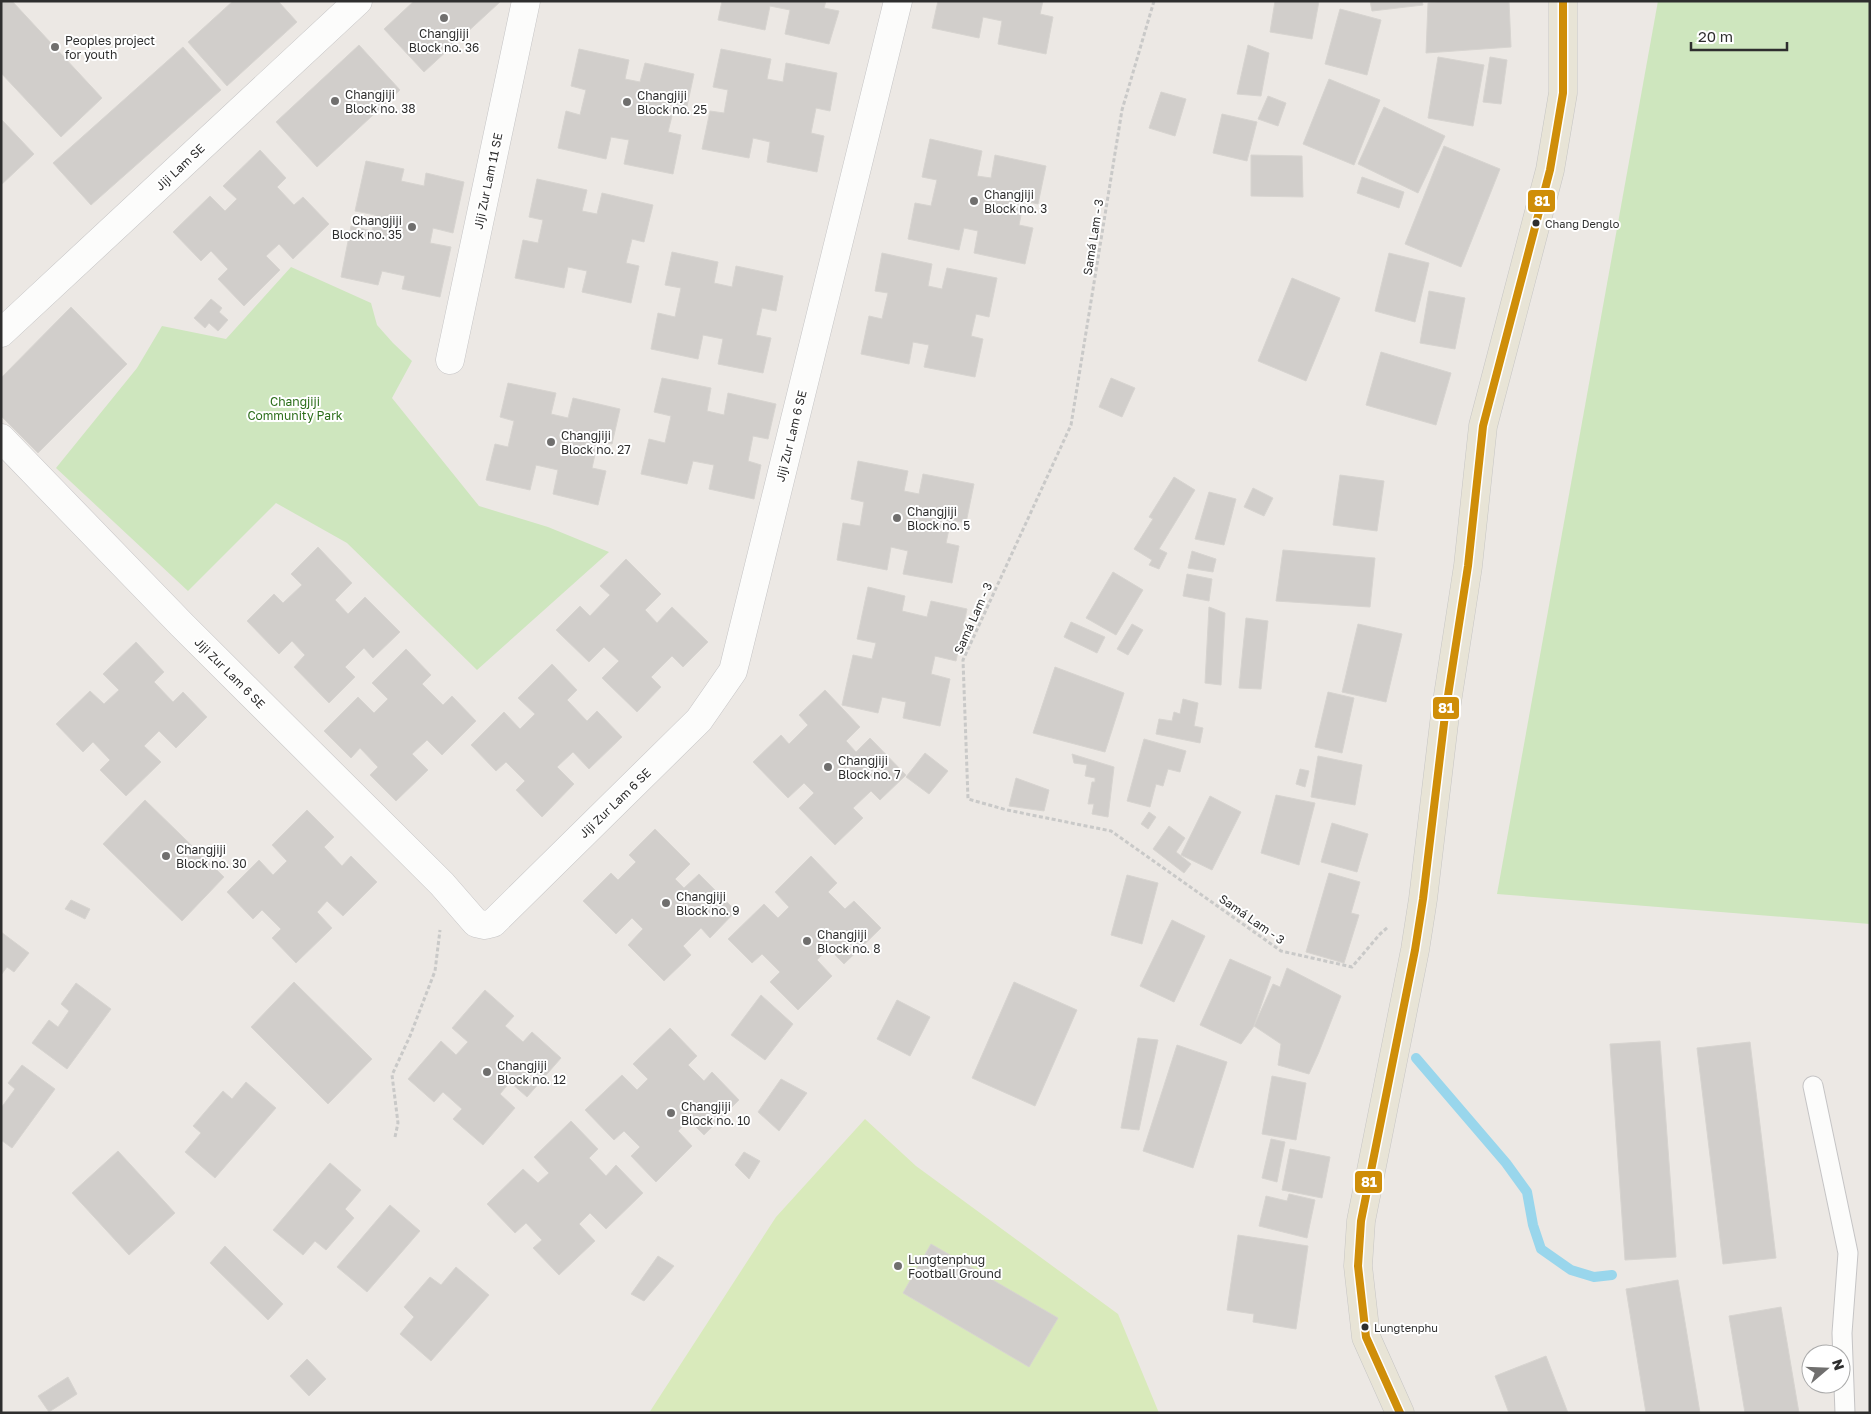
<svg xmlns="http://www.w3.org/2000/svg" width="1871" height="1414" font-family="'Golos Text',sans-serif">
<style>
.green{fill:#cee6be}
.pitch{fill:#d9eabb}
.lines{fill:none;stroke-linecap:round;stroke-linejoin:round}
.stream{stroke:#99d6ec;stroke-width:10}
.building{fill:#d1cecb;stroke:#d7d4d0}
.lane-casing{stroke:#c5c4c5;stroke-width:21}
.street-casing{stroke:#c5c4c5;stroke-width:29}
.primary-casing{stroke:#c6c5c4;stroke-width:29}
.path{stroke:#c9c9c8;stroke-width:3;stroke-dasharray:4 2.5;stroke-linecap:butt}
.lane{stroke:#fcfcfb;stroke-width:19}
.street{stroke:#fcfcfb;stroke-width:28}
.primary{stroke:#e8e4d6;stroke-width:28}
.bus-1-casing{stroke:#fff;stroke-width:11}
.bus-1{stroke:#cf8e09;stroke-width:8}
.poi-dot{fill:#706f6e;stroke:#fff;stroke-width:2}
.bus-dot{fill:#2e2e2e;stroke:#fff;stroke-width:2}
.labels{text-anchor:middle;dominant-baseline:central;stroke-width:4;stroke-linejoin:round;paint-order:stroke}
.bus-label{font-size:11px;fill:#2e2e2e;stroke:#fff;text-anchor:start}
.poi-label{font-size:12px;fill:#2e2e2e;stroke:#fff;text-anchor:start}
.street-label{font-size:12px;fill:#2e2e2e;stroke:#fff}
.park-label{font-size:12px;fill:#2c6e1b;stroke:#fff}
.line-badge{stroke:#fff;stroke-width:2}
.badge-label{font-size:14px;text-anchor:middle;font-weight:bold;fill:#fff}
</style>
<rect width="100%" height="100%" fill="#ece8e4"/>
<!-- green -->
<g class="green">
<polygon points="1658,1 1870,1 1870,924 1497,894"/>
<polygon points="291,267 371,303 377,325 393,343 412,361 392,398 479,506 548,527 609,552 477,670 347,543 276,503 188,591 56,468 137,368 162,326 226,339"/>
</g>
<!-- pitch -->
<polygon class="pitch" points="865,1119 916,1166 1118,1314 1159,1413 649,1413 776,1217"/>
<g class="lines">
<!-- stream -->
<polyline class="stream" points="1416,1058 1506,1163 1527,1192 1533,1225 1541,1249 1571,1270 1594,1277 1612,1275"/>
</g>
<!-- building -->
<g class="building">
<polygon points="1,1 12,1 102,98 61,137 1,73"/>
<polygon points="233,1 278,1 297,22 227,86 188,42"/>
<polygon points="414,1 501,1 424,72 384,29"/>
<polygon points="722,1 826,1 824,8 839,11 829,44 785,34 790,10 770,6 765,30 718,20"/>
<polygon points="938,1 1043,1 1040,14 1053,17 1046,54 998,44 1002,21 983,17 979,38 932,28"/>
<polygon points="1275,1 1319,1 1312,39 1270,32"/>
<polygon points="1370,1 1422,1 1423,5 1372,11"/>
<polygon points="1446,1 1509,1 1511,47 1426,53 1428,3"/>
<polygon points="1340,9 1381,20 1367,75 1325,64"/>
<polygon points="359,45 400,90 317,167 276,122"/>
<polygon points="1248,45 1269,53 1261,96 1237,94"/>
<polygon points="183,47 221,90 91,205 53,163"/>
<polygon points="579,49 629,60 625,79 640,82 645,63 694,74 686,111 674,108 668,132 681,135 673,174 624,164 629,140 611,137 606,159 558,148 566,111 580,115 586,90 571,86"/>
<polygon points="721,49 771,59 767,79 783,82 786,63 837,73 830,111 816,108 811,133 824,136 817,172 767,162 770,142 753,138 749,158 702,149 710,111 724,113 728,90 713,87"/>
<polygon points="1438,57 1484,65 1473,126 1428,118"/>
<polygon points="1490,57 1507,60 1501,104 1483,102"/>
<polygon points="1329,79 1380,100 1354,165 1303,144"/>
<polygon points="1161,92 1186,99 1175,136 1149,128"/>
<polygon points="1268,96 1286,103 1278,126 1258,119"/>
<polygon points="1384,107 1445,136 1418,193 1358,164"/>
<polygon points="1222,114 1257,122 1247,161 1213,153"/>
<polygon points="1,119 34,154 1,185"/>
<polygon points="930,139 982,151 977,176 991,178 995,155 1046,166 1038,204 1024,201 1019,225 1033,228 1025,264 974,253 978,231 964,228 959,250 908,239 915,203 931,206 937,180 922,177"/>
<polygon points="1444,146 1500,169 1461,267 1405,244"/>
<polygon points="260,150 286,178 277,187 294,205 303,197 329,224 293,259 279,244 266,256 280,270 244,306 218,279 228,269 211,251 201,261 173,232 210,196 225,211 237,199 223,186"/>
<polygon points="1251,155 1302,156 1303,197 1251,196"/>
<polygon points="366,161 404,169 401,181 424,186 426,173 464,182 453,233 433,228 430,243 451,247 440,297 402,289 405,276 382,271 378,285 341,277 351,226 372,231 375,215 355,211"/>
<polygon points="1362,177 1404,192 1399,208 1357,193"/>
<polygon points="537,179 587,190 582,211 597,214 602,193 653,205 644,242 632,239 626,263 639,266 631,303 582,292 587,271 568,267 564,288 515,278 523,240 538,243 543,220 529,217"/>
<polygon points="672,252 718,262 714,283 732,287 736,266 783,276 776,311 762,308 756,335 771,338 763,373 718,364 723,339 703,335 698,359 651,349 658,313 675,317 681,288 665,285"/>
<polygon points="882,253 932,264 928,286 942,289 947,268 997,278 989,317 976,314 971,336 983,339 975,377 924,367 929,345 913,342 909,364 861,354 869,316 882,319 888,293 875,291"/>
<polygon points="1389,253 1429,263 1415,322 1375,311"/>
<polygon points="1292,278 1340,298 1306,381 1258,361"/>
<polygon points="1429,291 1465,298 1455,349 1420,343"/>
<polygon points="211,299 222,308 219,312 228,320 218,331 209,323 205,328 194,318"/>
<polygon points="71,307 127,364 38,453 1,416 1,378"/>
<polygon points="1381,352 1451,373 1436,425 1366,405"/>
<polygon points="662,378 711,388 707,411 724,415 728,393 776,404 768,439 753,436 748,461 761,465 754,499 709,489 714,465 693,461 687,484 641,474 649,439 665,443 671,416 654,412"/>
<polygon points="1111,378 1135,388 1122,417 1099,407"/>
<polygon points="508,383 556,393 551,414 568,418 573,398 620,409 612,444 598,441 592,468 606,471 598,505 553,494 558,470 536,465 530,490 486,480 495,444 508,447 514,421 500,417"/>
<polygon points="858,461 908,471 904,491 919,494 923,474 974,484 966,523 951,520 946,543 959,546 952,583 903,574 908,551 891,547 887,570 837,560 843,523 860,526 864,502 851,499"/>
<polygon points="1340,475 1384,481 1377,531 1333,525"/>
<polygon points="1174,477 1195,490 1159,549 1167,553 1159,569 1149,565 1152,560 1134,549 1153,519 1149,517"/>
<polygon points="1253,488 1273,498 1264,516 1244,507"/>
<polygon points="1209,492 1236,499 1224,545 1195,539"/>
<polygon points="318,547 352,583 335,600 348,614 365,597 400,632 373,658 364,648 345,667 355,677 329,703 294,667 305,655 292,641 279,654 247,621 274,594 283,603 302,585 291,574"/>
<polygon points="1283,550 1375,558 1370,607 1276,601"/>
<polygon points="1192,551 1216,559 1213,572 1188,568"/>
<polygon points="626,559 661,594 645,610 657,623 672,607 708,642 683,667 672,656 651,677 661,687 637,712 602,678 619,661 604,647 589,662 556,630 580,606 590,616 610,595 600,586"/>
<polygon points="1113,572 1143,590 1116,635 1086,618"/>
<polygon points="1187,574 1212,579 1209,601 1183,596"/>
<polygon points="868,587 905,596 902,611 927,617 931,601 967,609 956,661 935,656 931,674 950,679 940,726 903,718 906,702 882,697 878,713 842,705 853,655 872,659 876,643 857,639"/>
<polygon points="1209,607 1225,613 1221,685 1205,683"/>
<polygon points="1246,618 1268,621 1261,689 1239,688"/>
<polygon points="1071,622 1105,637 1097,653 1064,637"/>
<polygon points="1132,624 1143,630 1128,655 1117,649"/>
<polygon points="1358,624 1402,634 1386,702 1342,692"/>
<polygon points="136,642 164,672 154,682 173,702 183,692 207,717 176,748 159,731 144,746 161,762 126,796 100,770 110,760 93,742 83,752 56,724 90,691 104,704 119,690 103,674"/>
<polygon points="406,649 431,675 422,684 443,705 452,696 476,721 442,755 427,740 412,754 428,770 396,801 370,775 378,767 360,748 351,758 324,731 358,697 374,713 388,699 372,683"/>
<polygon points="552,664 577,690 567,700 587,721 597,711 622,737 589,769 573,752 557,767 574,784 542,817 516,790 525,781 506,762 496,771 471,745 504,712 520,729 535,714 518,698"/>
<polygon points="1055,667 1124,693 1105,752 1033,733"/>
<polygon points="825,690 860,727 846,741 856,752 870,738 906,775 880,800 871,791 853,808 863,818 835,845 799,808 814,793 804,783 788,798 753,762 781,735 789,744 808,725 799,715"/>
<polygon points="1328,692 1354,698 1342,753 1315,747"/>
<polygon points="1183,699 1198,703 1194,726 1203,728 1200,743 1156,734 1159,719 1172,721 1174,712 1180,714"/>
<polygon points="1144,739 1186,751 1180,772 1168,769 1163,786 1156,784 1150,807 1127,801"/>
<polygon points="925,753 948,771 929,794 906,777"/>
<polygon points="1072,754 1114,767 1108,817 1092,814 1094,804 1088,804 1092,782 1095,782 1095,778 1085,776 1087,765 1074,763"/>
<polygon points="1318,756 1362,765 1355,805 1311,797"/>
<polygon points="1300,769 1309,771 1305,787 1296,784"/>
<polygon points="1016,778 1049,790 1044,811 1009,806"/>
<polygon points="1276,795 1315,803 1299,865 1261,853"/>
<polygon points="1210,796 1241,812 1212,870 1181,855"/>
<polygon points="145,800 224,877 182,921 103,844"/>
<polygon points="307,810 334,837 324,847 342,866 351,856 377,882 343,916 327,901 317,912 332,928 296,963 272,938 281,929 262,910 253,919 227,892 259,860 273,875 287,861 272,845"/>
<polygon points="1149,812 1156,817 1148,829 1141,824"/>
<polygon points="1332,823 1368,834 1357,872 1321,862"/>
<polygon points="1169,826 1185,838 1176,852 1191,864 1184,873 1153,849"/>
<polygon points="655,829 690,864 675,879 684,888 699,874 736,911 710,938 701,928 683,946 691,955 664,981 628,945 643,929 632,918 616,934 583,901 611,873 618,880 636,862 629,855"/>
<polygon points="811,856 837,883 828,892 845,909 854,901 881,928 844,964 828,948 817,960 832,976 798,1010 770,982 780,972 762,954 752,963 728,939 764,904 778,918 789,907 775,892"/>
<polygon points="1329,873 1360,882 1351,913 1359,915 1344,963 1306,952"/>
<polygon points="1127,875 1158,883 1142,944 1111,935"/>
<polygon points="71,900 90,909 85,919 65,909"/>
<polygon points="1172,920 1205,936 1174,1002 1140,986"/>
<polygon points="1,932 29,953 14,972 7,967 1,975"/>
<polygon points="1230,959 1271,977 1254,1026 1241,1044 1200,1025"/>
<polygon points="1287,968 1341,996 1319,1052 1309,1074 1278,1065 1281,1044 1254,1026 1273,984 1280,987"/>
<polygon points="294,982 372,1059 328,1104 251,1027"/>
<polygon points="1014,982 1077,1010 1035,1106 972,1078"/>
<polygon points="76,983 111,1009 67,1069 32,1043 49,1020 58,1027 69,1011 61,1004"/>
<polygon points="485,990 514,1016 505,1026 523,1042 532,1032 561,1058 527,1097 510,1082 500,1094 515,1108 483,1145 453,1119 462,1109 443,1092 434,1102 408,1079 441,1041 456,1055 468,1042 452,1028"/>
<polygon points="761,995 793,1024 765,1060 731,1035"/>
<polygon points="897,1000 930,1017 910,1056 877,1039"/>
<polygon points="670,1028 697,1056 688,1065 704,1081 712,1072 739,1100 704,1135 689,1120 678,1131 692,1146 656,1182 631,1156 640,1147 624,1131 614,1140 585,1110 622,1075 637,1090 648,1079 633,1064"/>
<polygon points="1138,1038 1158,1040 1139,1130 1121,1128"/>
<polygon points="1660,1041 1676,1257 1625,1260 1610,1044"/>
<polygon points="1750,1042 1776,1258 1723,1264 1697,1048"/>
<polygon points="1177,1045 1227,1062 1193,1168 1143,1151"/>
<polygon points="22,1065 55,1089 12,1148 1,1140 1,1108 15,1089 8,1083"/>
<polygon points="1272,1076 1306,1083 1296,1140 1262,1134"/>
<polygon points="781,1079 807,1093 779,1131 758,1112"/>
<polygon points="246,1082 276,1108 215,1178 185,1152 201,1133 193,1126 223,1091 232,1099"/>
<polygon points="571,1121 598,1149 589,1158 606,1176 616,1165 643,1193 606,1229 590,1213 579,1224 595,1241 559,1275 533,1248 542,1240 526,1223 515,1233 487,1204 523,1169 538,1183 549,1173 534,1157"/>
<polygon points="1271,1139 1285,1142 1277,1182 1262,1178"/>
<polygon points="1290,1149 1330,1157 1322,1198 1282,1190"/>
<polygon points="118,1151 175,1213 129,1255 72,1193"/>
<polygon points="744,1152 760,1161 749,1179 735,1165"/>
<polygon points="330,1163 361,1190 345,1209 354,1218 326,1250 315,1241 303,1255 273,1230"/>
<polygon points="1289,1194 1315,1200 1307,1238 1259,1226 1266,1196 1287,1201"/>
<polygon points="390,1205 420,1231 367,1292 337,1267"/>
<polygon points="1238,1235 1308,1246 1296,1329 1253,1322 1254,1314 1227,1310"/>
<polygon points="931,1244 1058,1318 1029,1367 903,1293"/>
<polygon points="225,1246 283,1304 268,1320 210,1263"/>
<polygon points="658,1256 674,1266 644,1301 631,1294"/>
<polygon points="456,1267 489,1295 431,1361 400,1334 414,1317 404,1307 430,1277 441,1285"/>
<polygon points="1678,1280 1700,1413 1646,1413 1626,1289"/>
<polygon points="1781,1307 1799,1413 1745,1413 1729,1316"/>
<polygon points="1546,1356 1568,1413 1509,1413 1495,1376"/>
<polygon points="307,1359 326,1379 309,1396 290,1376"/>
<polygon points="68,1377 77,1394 49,1412 38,1396"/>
</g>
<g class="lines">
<!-- lane casing -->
<g class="lane-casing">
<polyline id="lane" points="1813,1086 1848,1253 1842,1333 1845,1413"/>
</g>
<!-- street casing -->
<g class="street-casing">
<g id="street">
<polyline points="1,333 358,1"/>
<polyline points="450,360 526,1"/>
<polyline points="1,438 182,625 442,884 476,923 485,925 493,923 699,720 733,671 898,1"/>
</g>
</g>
<!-- primary casing -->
<g class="primary-casing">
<polyline id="primary" points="1400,1413 1366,1337 1358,1266 1361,1221 1415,950 1423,899 1445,715 1468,566 1483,426 1550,170 1563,93 1563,1"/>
</g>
<!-- path -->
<g class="path">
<polyline points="1154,1 1122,110 1071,425 963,660 968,799 1007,810 1111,831 1281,951 1352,967 1380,934 1388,927"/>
<polyline points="395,1137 398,1123 392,1075 410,1036 435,971 440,930"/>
</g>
<!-- lane -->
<use href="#lane" class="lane"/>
<!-- street -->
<use href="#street" class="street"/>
<!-- primary -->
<use href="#primary" class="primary"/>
<!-- bus-1 casing -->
<g class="bus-1-casing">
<polyline id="bus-1" points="1400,1413 1366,1337 1358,1266 1361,1221 1415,950 1423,899 1445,715 1468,566 1483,426 1550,170 1563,93 1563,1"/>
</g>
<!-- bus-1 -->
<use href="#bus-1" class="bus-1"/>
</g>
<!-- markers -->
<g class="poi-dot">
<circle cx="444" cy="18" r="5"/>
<circle cx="55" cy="47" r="5"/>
<circle cx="335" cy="101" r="5"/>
<circle cx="627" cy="102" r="5"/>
<circle cx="974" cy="201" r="5"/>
<circle cx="412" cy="227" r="5"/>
<circle cx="551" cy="442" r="5"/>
<circle cx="897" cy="518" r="5"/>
<circle cx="828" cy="767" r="5"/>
<circle cx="166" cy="856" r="5"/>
<circle cx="666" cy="903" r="5"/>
<circle cx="807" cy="941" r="5"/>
<circle cx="487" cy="1072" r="5"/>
<circle cx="671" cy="1113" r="5"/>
<circle cx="898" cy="1266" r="5"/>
</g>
<g class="bus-dot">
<circle cx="1536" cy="223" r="4.5"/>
<circle cx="1365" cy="1327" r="4.5"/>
</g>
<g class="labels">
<!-- bus labels -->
<g class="bus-label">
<text x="1545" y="223">Chang Denglo</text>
<text x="1374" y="1327">Lungtenphu</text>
</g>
<!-- poi labels -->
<g class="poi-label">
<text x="444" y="33" text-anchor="middle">Changjiji<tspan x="444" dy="14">Block no. 36</tspan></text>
<text x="65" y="40">Peoples project<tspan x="65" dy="14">for youth</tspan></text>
<text x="345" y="94">Changjiji<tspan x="345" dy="14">Block no. 38</tspan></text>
<text x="637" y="95">Changjiji<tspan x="637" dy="14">Block no. 25</tspan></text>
<text x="984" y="194">Changjiji<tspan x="984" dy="14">Block no. 3</tspan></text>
<text x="402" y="220" text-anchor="end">Changjiji<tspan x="402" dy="14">Block no. 35</tspan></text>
<text x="561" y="435">Changjiji<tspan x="561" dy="14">Block no. 27</tspan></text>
<text x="907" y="511">Changjiji<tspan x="907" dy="14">Block no. 5</tspan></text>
<text x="838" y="760">Changjiji<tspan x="838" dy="14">Block no. 7</tspan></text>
<text x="176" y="849">Changjiji<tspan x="176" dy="14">Block no. 30</tspan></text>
<text x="676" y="896">Changjiji<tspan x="676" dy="14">Block no. 9</tspan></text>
<text x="817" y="934">Changjiji<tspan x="817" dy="14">Block no. 8</tspan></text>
<text x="497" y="1065">Changjiji<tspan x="497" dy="14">Block no. 12</tspan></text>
<text x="681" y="1106">Changjiji<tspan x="681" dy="14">Block no. 10</tspan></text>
<text x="908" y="1259">Lungtenphug<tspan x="908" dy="14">Football Ground</tspan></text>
</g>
<!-- street labels -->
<g class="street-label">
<text transform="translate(180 167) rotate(-43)">Jiji Lam SE</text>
<text transform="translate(488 181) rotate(-78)">Jiji Zur Lam 11 SE</text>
<text transform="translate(1093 237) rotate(-81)">Samá Lam - 3</text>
<text transform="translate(791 436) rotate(-76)">Jiji Zur Lam 6 SE</text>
<text transform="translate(973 618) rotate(-66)">Samá Lam - 3</text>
<text transform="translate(230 673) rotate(45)">Jiji Zur Lam 6 SE</text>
<text transform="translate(615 803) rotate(-44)">Jiji Zur Lam 6 SE</text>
<text transform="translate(1252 919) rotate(35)">Samá Lam - 3</text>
</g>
<!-- park labels -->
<g class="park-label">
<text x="295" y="401">Changjiji<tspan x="295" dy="14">Community Park</tspan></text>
</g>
</g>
<g class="line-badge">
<rect x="1527" y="189" width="29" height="24" rx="5" fill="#cf8e09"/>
<rect x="1432" y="696" width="28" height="24" rx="5" fill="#cf8e09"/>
<rect x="1354" y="1170" width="29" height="24" rx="5" fill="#cf8e09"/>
</g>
<g class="badge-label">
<text x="1542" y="206">81</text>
<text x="1446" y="713">81</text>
<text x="1369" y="1187">81</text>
</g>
<!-- border -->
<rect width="1871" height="1414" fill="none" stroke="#2e2e2e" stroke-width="5"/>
<!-- north arrow -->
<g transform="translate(1826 1369) rotate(71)"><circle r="24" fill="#ffffff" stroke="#ababab"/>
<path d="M0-4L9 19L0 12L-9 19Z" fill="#706f6e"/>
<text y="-8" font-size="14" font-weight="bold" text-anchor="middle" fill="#2e2e2e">N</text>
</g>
<!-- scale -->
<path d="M1691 42v8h96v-8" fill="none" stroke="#2e2e2e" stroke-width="2.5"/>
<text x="1698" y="42" font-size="15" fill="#2e2e2e" stroke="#ffffff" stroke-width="4" paint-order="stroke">20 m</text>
</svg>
